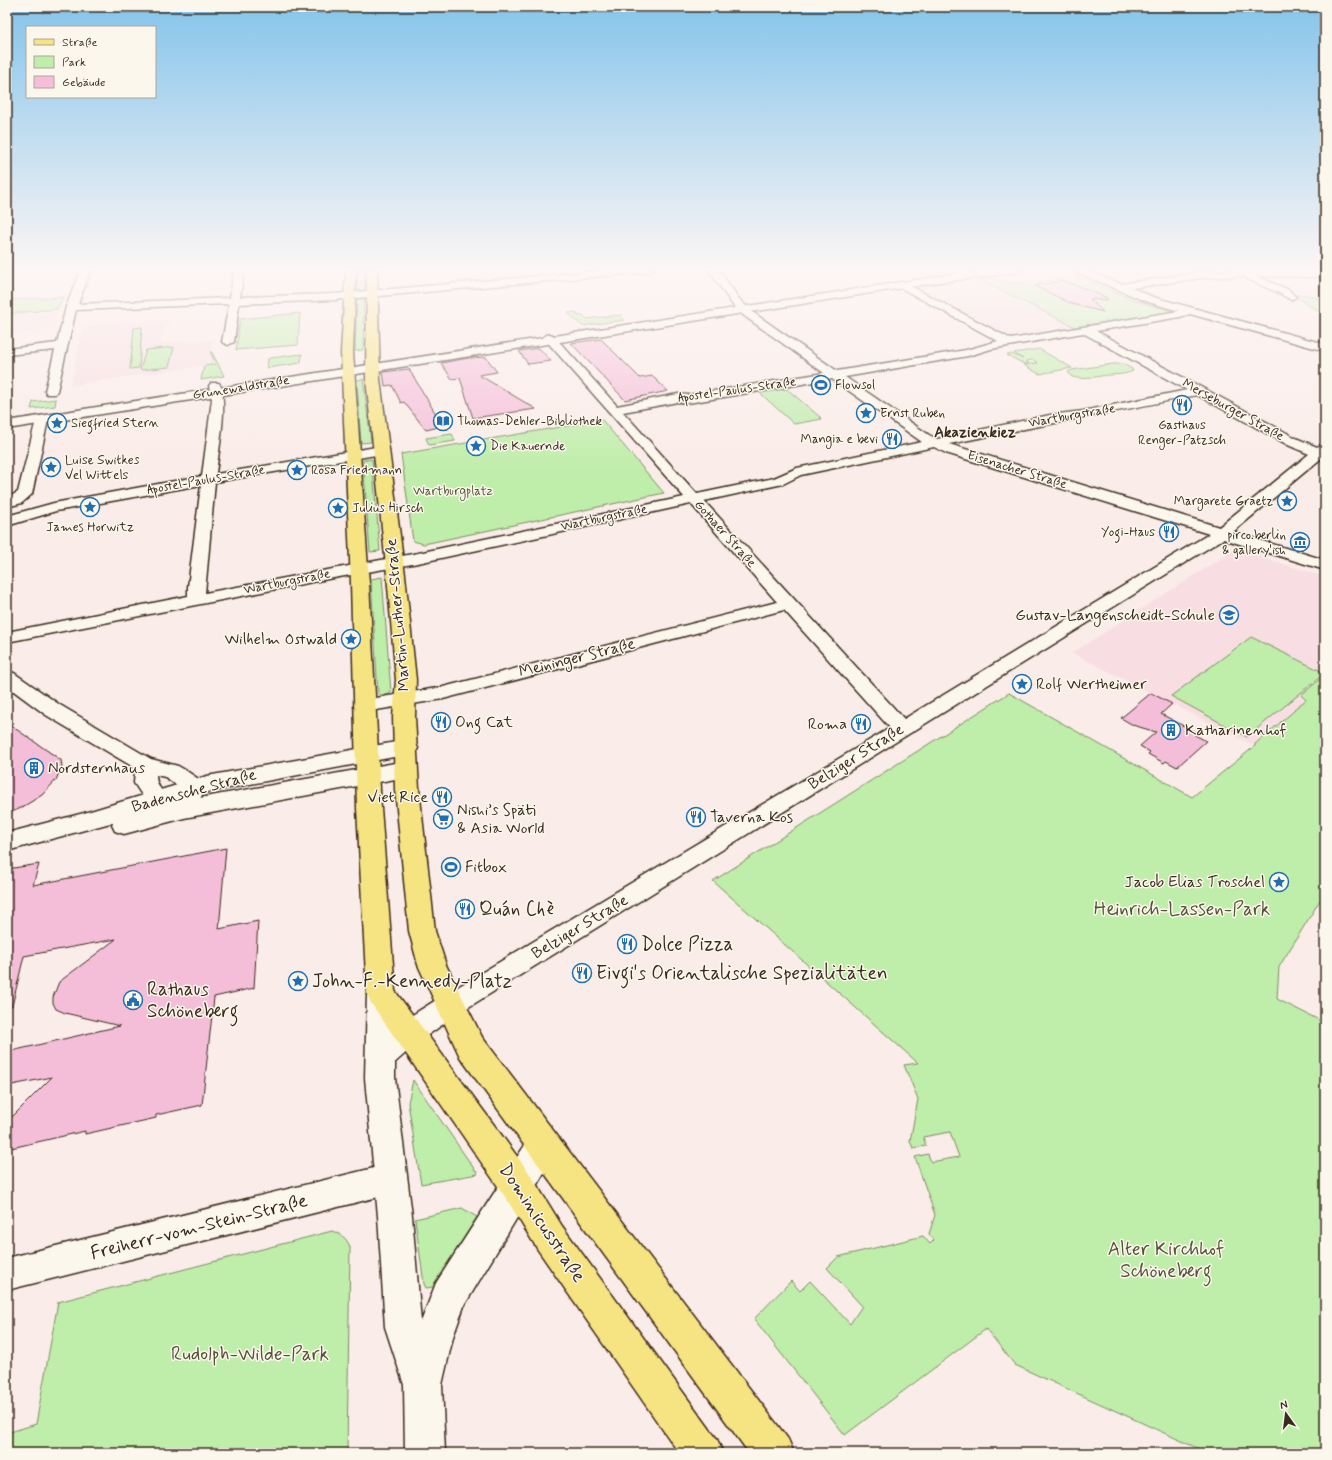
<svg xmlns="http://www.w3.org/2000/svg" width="1332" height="1460" font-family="Mynerve,sans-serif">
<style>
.built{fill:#f8dee3}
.green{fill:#bfedaa;stroke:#7d8c64}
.building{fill:#f5bed8;stroke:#3b2a1e}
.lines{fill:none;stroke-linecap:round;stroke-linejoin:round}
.minor-casing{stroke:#3b2a1e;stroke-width:3}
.tertiary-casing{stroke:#3b2a1e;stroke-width:3}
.secondary-casing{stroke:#3b2a1e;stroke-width:3}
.primary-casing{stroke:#3b2a1e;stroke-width:3}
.minor{fill:#fbf7ec;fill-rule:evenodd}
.tertiary{fill:#fbf7ec;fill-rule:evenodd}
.secondary{fill:#fbf7ec;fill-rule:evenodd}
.primary{fill:#f6e381;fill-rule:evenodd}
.labels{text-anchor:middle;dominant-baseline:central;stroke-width:3;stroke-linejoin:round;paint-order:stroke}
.far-poi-label{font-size:13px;fill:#3b2a1e;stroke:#fbf7ec;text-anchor:start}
.far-street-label{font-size:13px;fill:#3b2a1e;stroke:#fbf7ec}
.far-park-label{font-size:13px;fill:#55513a;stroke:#fbf7ec}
.far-quarter-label{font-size:15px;font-weight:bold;fill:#3b2a1e;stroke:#fbf7ec}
.street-label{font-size:16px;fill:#3b2a1e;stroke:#fbf7ec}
.poi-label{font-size:16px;fill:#3b2a1e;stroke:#fbf7ec;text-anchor:start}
.near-poi-label{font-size:19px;fill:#3b2a1e;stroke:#fbf7ec;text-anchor:start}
.near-park-label{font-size:19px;fill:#55513a;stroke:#fbf7ec}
.near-street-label{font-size:19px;fill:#3b2a1e;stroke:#fbf7ec}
</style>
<rect width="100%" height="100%" fill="#faece8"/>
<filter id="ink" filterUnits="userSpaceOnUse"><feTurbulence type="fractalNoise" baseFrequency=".025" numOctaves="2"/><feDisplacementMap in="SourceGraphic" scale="8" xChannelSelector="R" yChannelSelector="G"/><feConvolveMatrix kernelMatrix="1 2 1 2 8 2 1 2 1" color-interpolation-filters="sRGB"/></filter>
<g filter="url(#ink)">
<!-- built -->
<g class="built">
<polygon points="978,279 1075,327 1011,337 920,288"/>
<polygon points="1290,287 1325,288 1325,301 1308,295"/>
<polygon points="59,311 53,330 7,335 7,316"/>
<polygon points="171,320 166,325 161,342 216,340 212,343 210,352 216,364 71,385 83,327 121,322"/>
<polygon points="1236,549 1325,577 1325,664 1321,669 1325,671 1325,675 1301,695 1306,700 1255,744 1255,746 1072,653"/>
</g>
<!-- green -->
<g class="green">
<polygon points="358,269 365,269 364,290 357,291"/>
<path d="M1077,276L1136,301L1172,311L1075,327L978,279C990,277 1003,282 1015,283C1036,284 1057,279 1077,276Z"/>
<polygon points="1296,295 1308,295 1325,301 1325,313 1322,313 1303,302 1304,301 1299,299"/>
<polygon points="63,297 57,309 7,314 7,300"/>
<polygon points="357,299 364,299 363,350 355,351"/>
<polygon points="576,312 578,316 583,315 585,319 621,315 624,320 582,326 568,313"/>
<polygon points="300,313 298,345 236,350 240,319"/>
<polygon points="142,327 139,368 130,369 134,328"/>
<polygon points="174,347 169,367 140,370 146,350"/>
<polygon points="1039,349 1072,368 1039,374 1024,365 1038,363 1033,360 1026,361 1029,363 1024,364 1007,355 1012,354 1023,359 1014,353"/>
<polygon points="210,352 212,352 224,376 201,380 204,366 216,364"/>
<polygon points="302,354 301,363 267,368 268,359 270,358"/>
<path d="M1113,364H1123L1132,369L1133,371C1122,376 1112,374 1101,376C1088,378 1086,380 1072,377L1068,372L1072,370Z"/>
<polygon points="363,379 371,442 361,443 357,380"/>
<polygon points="787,389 820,417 822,419 794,424 760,393"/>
<polygon points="56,399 55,406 31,409 33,402"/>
<polygon points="602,420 664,493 424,544 413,541 401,454"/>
<polygon points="452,434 455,441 429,445 426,438"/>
<polygon points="372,459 380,551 370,552 363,460"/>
<path d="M382,577L391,692C389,695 381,696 378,694L371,579Z"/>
<polygon points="1251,637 1325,673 1247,737 1171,696"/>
<polygon points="1325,675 1325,895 1322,897 1279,967 1277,999 1325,1023 1325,1453 1208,1453 1015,1365 986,1329 845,1435 754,1319 791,1281 800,1291 810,1281 850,1324 862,1306 827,1268 838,1257 923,1236 930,1244 934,1240 929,1234 935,1215 915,1157 928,1154 931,1162 959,1157 950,1132 923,1137 926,1146 913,1148 910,1141 918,1099 904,1065 918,1063 713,881 1009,693 1192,797 1255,746 1255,744 1295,710 1294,709 1306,700 1301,695"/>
<polygon points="413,1080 473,1167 478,1174 421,1184 408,1103"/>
<polygon points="462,1208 477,1217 433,1287 426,1288 424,1284 415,1219"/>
<path d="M332,1231C341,1234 346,1237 350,1247L347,1453H7V1433L36,1424L58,1302Z"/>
</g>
<!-- building -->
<g class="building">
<polygon points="1062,281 1076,285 1107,298 1107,300 1090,299 1103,312 1072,304 1035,286"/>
<polygon points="601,339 640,378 652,376 668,391 625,400 571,343"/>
<polygon points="539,348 551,361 528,364 519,351"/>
<polygon points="486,357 497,372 479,375 536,409 473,418 460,378 452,379 441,363 469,358"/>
<polygon points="409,369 443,426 426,430 404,402 401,403 392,385 385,386 383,372"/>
<polygon points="1151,693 1172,704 1161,714 1197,733 1195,735 1206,741 1177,767 1166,761 1164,763 1148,754 1150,752 1140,746 1156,732 1133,725 1121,718"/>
<polygon points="7,723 61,760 62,766 56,780 42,795 21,808 7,814"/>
<polygon points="226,848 219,929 258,921 254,988 214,997 202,1105 156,1115 156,1118 85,1134 85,1131 7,1149 7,1117 13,1116 52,1077 7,1086 7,1052 120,1026 65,1013 56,1009 53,1003 53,997 59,982 116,939 24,956 12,1006 7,1006 7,869 39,864 33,885"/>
</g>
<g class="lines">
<!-- minor casing -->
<g class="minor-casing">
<g id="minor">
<polygon points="81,269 91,269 78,304 230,298 234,269 244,269 240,297 334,294 621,269 654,269 649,272 334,300 239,304 234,342 228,345 222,342 229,304 76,310 57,391 55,394 47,394 45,391 55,350 7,355 7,349 57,343 66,307"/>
<path d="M708,269H718L740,300L751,311L837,371L966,350L998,341L899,287L898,285L899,283L903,282L1011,339L1179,311L1145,301L1074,271L1072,269H1084L1121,284L1202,272L1241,270L1325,271V277L1256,276L1289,290L1296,297L1291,300L1281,294L1247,279L1246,276L1202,278L1132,288L1153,297L1325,344V351L1190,314L1180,317L1096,331L1298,439L1317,447L1325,443L1324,456L1233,532L1325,560V570L1223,539L459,1013L418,1042L390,1067L380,1071L370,1067L366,1058C377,1035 419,1011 441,997L890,728L784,610L443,699L364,712L357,710L354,706L357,702L364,700L443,687L777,602L691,504L418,563L328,579L7,642V632L188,596V587L201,485L56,511L7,526V516L54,503L202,476L212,399L209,386L211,383H219C229,398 218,455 216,474L382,446L387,447L389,450L387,453L382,454L215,482L205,593L418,553L684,497L543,337L549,334L553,335L617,406L678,394L688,395L824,373L743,315L732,304ZM1083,333L1187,390L1083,411L1050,415L937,439L929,435L845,377L968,356L991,349ZM832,379L922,442L797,468L774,478L697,494L623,412L678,402L688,403ZM1197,395L1288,445L1309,454L1219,527L949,444C1032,427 1114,412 1197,395ZM934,447L946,453L1209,534L904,719L704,501L783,484L801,475Z"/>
<polygon points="956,269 966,269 967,271 963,276 960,277 955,274 957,271"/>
<polygon points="972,269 989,269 990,270 985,273 974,271"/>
<polygon points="42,416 47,417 48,420 32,494 22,503 7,507 7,498 18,492 36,420 37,417"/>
<path d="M7,671L14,673L60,705L151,759L178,766L185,770L203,782L206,787L192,815L184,817L148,804L134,783L135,768L46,715L7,686ZM156,775L165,777L183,789L178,799C166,794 156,790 156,775Z"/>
<polygon points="390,1164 401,1168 405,1179 401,1190 390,1194 7,1290 7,1258"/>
</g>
</g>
<!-- tertiary casing -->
<g class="tertiary-casing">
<g id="tertiary">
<polygon points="407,740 415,743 418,748 415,753 208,792 172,803 406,761 414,763 417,769 414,775 406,777 184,818 124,834 115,831 112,825 114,822 7,851 7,833 84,813 207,776"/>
<polygon points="381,982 391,985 395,994 395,1078 412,1216 421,1322 436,1283 532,1134 543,1129 554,1134 559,1145 554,1156 464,1306 453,1337 442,1385 445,1453 405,1453 404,1385 385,1327 378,1216 365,1078 367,994 371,985"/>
</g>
</g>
<!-- secondary casing -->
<g class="secondary-casing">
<polygon id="secondary" points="998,269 1026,269 1021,272 941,282 7,429 7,421 941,276"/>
</g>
<!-- primary casing -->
<g class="primary-casing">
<g id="primary">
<polygon points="346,269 356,269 353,352 369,583 381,808 395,991 497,1129 530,1174 562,1226 717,1439 723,1453 679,1453 538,1250 506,1198 371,1003 367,994 357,808 351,583 341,352"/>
<polygon points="367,269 377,269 380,379 405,575 416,680 415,717 419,789 435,931 446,965 482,1037 788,1439 794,1453 749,1453 532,1156 460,1057 418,965 409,931 395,789 393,717 396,680 387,575 366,379"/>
</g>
</g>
<!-- minor -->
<use href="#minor" class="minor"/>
<!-- tertiary -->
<use href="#tertiary" class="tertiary"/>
<!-- secondary -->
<use href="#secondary" class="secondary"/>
<!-- primary -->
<use href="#primary" class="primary"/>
</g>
</g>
<!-- sky -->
<linearGradient id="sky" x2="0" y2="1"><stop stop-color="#85c4eb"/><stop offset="0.57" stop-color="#fdf6f5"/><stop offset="1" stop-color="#fdf6f5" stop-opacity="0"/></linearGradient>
<rect width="1332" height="473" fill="url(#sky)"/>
<!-- icons -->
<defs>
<g id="stadium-ring" transform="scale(1)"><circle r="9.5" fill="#fbf7ec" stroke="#1f6fb2" stroke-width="1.5"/><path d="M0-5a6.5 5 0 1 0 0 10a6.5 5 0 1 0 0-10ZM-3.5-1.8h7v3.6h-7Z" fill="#1f6fb2"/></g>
<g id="restaurant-ring" transform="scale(1)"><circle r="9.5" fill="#fbf7ec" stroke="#1f6fb2" stroke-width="1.5"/><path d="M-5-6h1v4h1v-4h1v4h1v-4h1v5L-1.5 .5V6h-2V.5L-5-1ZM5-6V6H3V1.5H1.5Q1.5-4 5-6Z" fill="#1f6fb2"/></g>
<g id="sight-ring" transform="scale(1)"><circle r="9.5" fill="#fbf7ec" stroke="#1f6fb2" stroke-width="1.5"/><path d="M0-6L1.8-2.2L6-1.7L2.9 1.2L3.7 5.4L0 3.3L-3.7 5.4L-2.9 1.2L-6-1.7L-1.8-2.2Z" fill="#1f6fb2"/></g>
<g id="library-ring" transform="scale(1)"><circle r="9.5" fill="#fbf7ec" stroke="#1f6fb2" stroke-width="1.5"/><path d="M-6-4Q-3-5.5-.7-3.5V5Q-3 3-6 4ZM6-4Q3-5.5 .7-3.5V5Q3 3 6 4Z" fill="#1f6fb2"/></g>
<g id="museum-ring" transform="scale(1)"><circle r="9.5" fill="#fbf7ec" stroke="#1f6fb2" stroke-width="1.5"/><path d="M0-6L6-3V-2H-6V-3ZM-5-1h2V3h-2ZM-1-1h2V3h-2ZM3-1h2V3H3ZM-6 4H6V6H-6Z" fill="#1f6fb2"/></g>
<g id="school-ring" transform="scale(1)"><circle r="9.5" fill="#fbf7ec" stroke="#1f6fb2" stroke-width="1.5"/><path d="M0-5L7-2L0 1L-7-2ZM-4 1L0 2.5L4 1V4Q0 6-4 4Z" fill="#1f6fb2"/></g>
<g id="building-ring" transform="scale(1)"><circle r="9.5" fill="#fbf7ec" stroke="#1f6fb2" stroke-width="1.5"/><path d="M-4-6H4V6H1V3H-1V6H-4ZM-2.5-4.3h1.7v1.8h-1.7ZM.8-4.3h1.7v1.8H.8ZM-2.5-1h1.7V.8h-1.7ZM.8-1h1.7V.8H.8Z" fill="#1f6fb2"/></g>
<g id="supermarket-ring" transform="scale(1)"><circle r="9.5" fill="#fbf7ec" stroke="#1f6fb2" stroke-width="1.5"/><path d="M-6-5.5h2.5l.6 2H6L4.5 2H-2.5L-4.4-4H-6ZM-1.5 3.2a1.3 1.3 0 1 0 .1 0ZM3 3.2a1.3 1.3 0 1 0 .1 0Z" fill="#1f6fb2"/></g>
<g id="civic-ring" transform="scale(1)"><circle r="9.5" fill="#fbf7ec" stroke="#1f6fb2" stroke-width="1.5"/><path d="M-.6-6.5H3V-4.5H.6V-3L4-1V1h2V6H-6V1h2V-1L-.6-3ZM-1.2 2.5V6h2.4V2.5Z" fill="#1f6fb2"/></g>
</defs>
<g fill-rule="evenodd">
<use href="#stadium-ring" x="821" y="385"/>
<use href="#restaurant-ring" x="1182" y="405"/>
<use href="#sight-ring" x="866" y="413"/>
<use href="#library-ring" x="443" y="421"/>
<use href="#sight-ring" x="57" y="423"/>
<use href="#restaurant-ring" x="892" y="439"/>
<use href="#sight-ring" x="476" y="446"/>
<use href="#sight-ring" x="51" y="467"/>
<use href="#sight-ring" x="297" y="470"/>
<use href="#sight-ring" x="1287" y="501"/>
<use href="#sight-ring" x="90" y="507"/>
<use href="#sight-ring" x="338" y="508"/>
<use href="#restaurant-ring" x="1169" y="532"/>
<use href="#museum-ring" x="1300" y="542"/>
<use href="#school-ring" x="1229" y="615"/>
<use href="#sight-ring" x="351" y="639"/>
<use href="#sight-ring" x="1022" y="684"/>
<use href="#restaurant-ring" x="441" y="722"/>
<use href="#restaurant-ring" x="861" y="724"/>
<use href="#building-ring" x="1171" y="730"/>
<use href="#building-ring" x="34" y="768"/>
<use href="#restaurant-ring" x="442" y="797"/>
<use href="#restaurant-ring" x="696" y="817"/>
<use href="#supermarket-ring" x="443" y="819"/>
<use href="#stadium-ring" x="451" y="867"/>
<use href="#sight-ring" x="1279" y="882"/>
<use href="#restaurant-ring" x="465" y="909"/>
<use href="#restaurant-ring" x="627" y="944"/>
<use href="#restaurant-ring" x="582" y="973"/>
<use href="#sight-ring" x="298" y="981"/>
<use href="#civic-ring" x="133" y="1000"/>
</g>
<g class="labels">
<!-- far-poi labels -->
<g class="far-poi-label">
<text x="835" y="385">Flowsol</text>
<text x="880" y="413">Ernst Ruben</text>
<text x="457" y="421">Thomas-Dehler-Bibliothek</text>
<text x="71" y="423">Siegfried Stern</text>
<text x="1182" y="425" text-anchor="middle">Gasthaus<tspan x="1182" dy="15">Renger-Patzsch</tspan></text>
<text x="878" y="439" text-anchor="end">Mangia e bevi</text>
<text x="490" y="446">Die Kauernde</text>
<text x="65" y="460">Luise Switkes<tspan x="65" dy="15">Vel Wittels</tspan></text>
<text x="311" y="470">Rosa Friedmann</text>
<text x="1273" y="501" text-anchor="end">Margarete Graetz</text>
<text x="352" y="508">Julius Hirsch</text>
<text x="90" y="527" text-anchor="middle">James Horwitz</text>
<text x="1155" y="532" text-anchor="end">Yogi-Haus</text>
<text x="1286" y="535" text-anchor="end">pirco.berlin<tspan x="1286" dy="15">&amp; gallery'ish</tspan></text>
</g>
<!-- far-street labels -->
<g class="far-street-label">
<text transform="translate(241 388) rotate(-9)">Grunewaldstraße</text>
<text transform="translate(737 390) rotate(-8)">Apostel-Paulus-Straße</text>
<text transform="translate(1233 410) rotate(29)">Merseburger Straße</text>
<text transform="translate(1072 416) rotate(-10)">Wartburgstraße</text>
<text transform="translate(1017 470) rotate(17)">Eisenacher Straße</text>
<text transform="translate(206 480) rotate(-10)">Apostel-Paulus-Straße</text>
<text transform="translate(604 518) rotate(-12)">Wartburgstraße</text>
<text transform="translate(725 534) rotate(48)">Gothaer Straße</text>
<text transform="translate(287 582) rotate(-11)">Wartburgstraße</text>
</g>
<!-- far-park labels -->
<g class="far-park-label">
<text x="453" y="491">Wartburgplatz</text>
</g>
<!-- far-quarter labels -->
<g class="far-quarter-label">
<text x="975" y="433">Akazienkiez</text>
</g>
<!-- street labels -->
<g class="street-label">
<text transform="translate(398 615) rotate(-95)">Martin-Luther-Straße</text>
<text transform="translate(577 658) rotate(-14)">Meininger Straße</text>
<text transform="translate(856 757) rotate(-32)">Belziger Straße</text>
<text transform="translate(194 791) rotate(-15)">Badensche Straße</text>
<text transform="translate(580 927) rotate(-31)">Belziger Straße</text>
</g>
<!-- poi labels -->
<g class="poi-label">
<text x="1215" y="615" text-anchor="end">Gustav-Langenscheidt-Schule</text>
<text x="337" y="639" text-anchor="end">Wilhelm Ostwald</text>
<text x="1036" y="684">Rolf Wertheimer</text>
<text x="455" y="722">Ong Cat</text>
<text x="847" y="724" text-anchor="end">Roma</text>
<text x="1185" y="730">Katharinenhof</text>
<text x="48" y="768">Nordsternhaus</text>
<text x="428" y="797" text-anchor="end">Viet Rice</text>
<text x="457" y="810">Nishi’s Späti<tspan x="457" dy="18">&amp; Asia World</tspan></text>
<text x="710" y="817">Taverna Kos</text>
<text x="465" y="867">Fitbox</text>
<text x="1265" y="882" text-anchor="end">Jacob Elias Troschel</text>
</g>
<!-- near-poi labels -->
<g class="near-poi-label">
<text x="479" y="909">Quán Chè</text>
<text x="641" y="944">Dolce Pizza</text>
<text x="596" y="973">Eivgi's Orientalische Spezialitäten</text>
<text x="312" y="981">John-F.-Kennedy-Platz</text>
<text x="147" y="989">Rathaus<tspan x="147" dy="22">Schöneberg</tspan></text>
</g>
<!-- near-park labels -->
<g class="near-park-label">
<text x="1182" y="909">Heinrich-Lassen-Park</text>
<text x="1166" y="1249">Alter Kirchhof<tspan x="1166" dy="22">Schöneberg</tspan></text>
<text x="250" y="1354">Rudolph-Wilde-Park</text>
</g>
<!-- near-street labels -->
<g class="near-street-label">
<text transform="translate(542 1223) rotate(56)">Dominicusstraße</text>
<text transform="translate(199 1227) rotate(-14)">Freiherr-vom-Stein-Straße</text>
</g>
</g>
<!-- margin -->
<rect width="1332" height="1460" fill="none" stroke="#fbf7ec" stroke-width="24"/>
<rect x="12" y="12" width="1308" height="1436" fill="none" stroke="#3b2a1e" stroke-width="1.5" filter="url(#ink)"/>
<!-- legend -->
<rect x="26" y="26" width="130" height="72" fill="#fbf7ec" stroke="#aea59a"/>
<rect x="34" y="39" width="20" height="6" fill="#f6e381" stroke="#aea59a"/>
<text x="62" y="46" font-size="12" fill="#3b2a1e">Straße</text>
<rect x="34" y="56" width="20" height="12" fill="#bfedaa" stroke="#aea59a"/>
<text x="62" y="66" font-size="12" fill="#3b2a1e">Park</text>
<rect x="34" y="76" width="20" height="12" fill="#f5bed8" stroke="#aea59a"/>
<text x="62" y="86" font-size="12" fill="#3b2a1e">Gebäude</text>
<!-- north arrow -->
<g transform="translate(1286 1414) rotate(346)" stroke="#fbf7ec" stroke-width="3" paint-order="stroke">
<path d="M0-3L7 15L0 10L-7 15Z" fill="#3b2a1e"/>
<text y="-6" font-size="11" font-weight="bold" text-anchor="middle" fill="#3b2a1e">N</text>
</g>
</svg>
